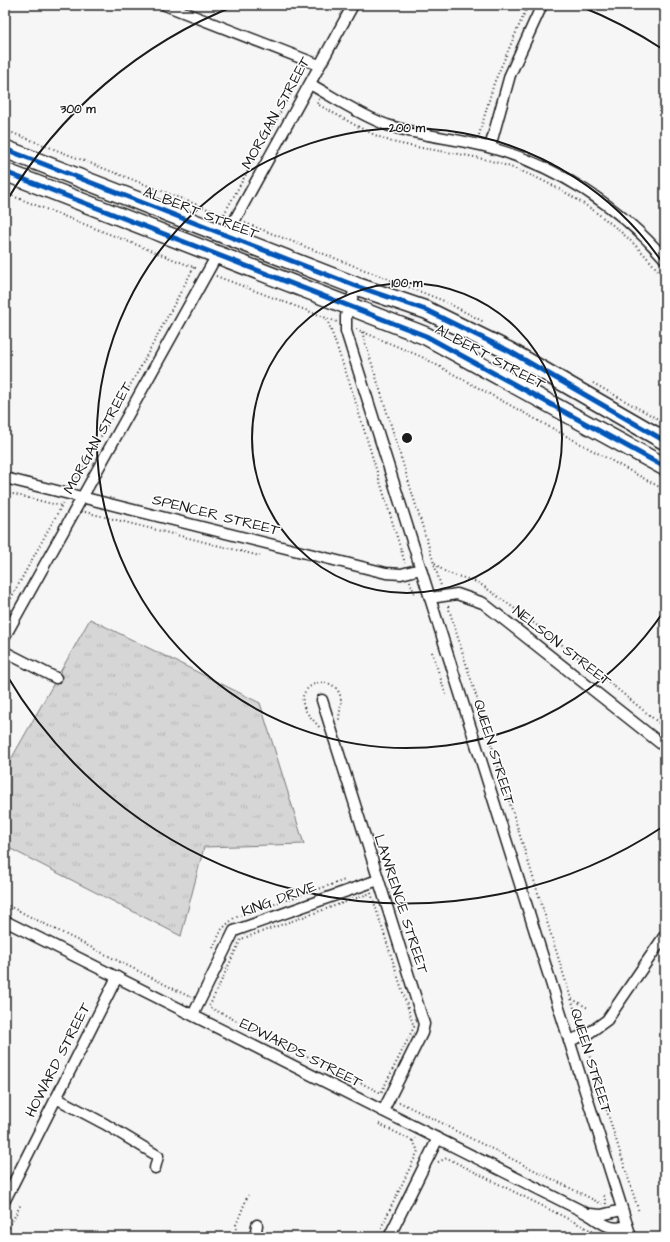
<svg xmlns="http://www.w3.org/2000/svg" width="670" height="1242" font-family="'Architects Daughter',sans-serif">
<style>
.grass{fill:url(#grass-tufts);stroke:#797979}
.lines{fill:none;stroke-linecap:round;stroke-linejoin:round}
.minor-casing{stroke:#1c1c1c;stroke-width:13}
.trunk-casing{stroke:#1c1c1c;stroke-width:20}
.path{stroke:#1c1c1c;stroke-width:2;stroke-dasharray:1 3;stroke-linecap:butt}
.minor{stroke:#fff;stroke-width:10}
.trunk{stroke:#fff;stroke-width:17}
.cycleway-casing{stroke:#fff;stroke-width:8}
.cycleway{stroke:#0057b8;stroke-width:5}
.ring{fill:none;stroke:#1c1c1c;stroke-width:2}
.labels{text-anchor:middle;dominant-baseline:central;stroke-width:3;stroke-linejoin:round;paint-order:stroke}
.street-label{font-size:15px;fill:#1c1c1c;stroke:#fff}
.centre{fill:#1c1c1c;stroke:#fff;stroke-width:2}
.ring-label{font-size:12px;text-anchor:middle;font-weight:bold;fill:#1c1c1c;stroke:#fff;stroke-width:3;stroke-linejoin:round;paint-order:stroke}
</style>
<defs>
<pattern id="grass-tufts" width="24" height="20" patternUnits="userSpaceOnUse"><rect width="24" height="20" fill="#d6d6d6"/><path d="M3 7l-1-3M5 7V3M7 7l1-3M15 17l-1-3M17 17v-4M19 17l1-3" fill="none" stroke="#b7b7b7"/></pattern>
</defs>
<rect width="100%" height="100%" fill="#f6f6f6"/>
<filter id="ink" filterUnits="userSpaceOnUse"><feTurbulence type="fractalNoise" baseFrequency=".025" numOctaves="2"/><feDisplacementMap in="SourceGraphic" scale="8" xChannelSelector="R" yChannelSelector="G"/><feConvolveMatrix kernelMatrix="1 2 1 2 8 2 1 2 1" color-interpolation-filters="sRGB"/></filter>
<g filter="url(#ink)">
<!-- grass -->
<polygon class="grass" points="90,619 260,703 304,844 204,847 181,936 5,846 5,770"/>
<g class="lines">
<!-- minor casing -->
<g class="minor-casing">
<g id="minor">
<polyline points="165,5 319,65"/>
<path d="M310,84C335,98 360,115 387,125C420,136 455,138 488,147C556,165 619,206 665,259"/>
<polyline points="490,147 510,75 542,5"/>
<polyline points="226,236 353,5"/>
<polyline points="356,286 346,316 346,331 631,1237"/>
<polyline points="5,478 386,573 401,574 421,569"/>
<polyline points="430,598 457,594 483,603 665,747"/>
<polyline points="5,636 217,255"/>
<polyline points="5,652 56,678"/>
<polyline points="322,700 424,1024 422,1033 383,1111"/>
<path d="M5,921L584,1212C601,1221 608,1232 627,1226"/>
<polyline points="193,1015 234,931 378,880"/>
<polyline points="569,1041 589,1033 607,1020 665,935"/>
<polyline points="56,1098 105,1124 158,1156 155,1168"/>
<polyline points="5,1200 117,977"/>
<polyline points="590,1214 601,1215 622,1210"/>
<polyline points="255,1237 257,1225"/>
<polyline points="389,1237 438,1138"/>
</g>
</g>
<!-- trunk casing -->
<g class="trunk-casing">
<g id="trunk">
<polyline points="5,149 356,286 426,310 509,351 665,441"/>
<polyline points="5,172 426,336 665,467"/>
</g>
</g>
<!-- path -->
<g class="path">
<path d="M319,99L317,104C340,116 363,131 387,140C394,143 402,144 410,146C433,150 456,153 479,158C547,173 624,222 665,280"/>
<polyline points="5,130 226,216"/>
<polyline points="479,135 494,83 528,5"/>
<polyline points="5,193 198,269"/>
<polyline points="224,214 304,69"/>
<polyline points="245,223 444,301 484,322"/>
<polyline points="216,276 337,322"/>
<polyline points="327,319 350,384 405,563"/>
<polyline points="356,329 422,357 665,490"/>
<polyline points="362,332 441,586"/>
<polyline points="593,383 665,423"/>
<polyline points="73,485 140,368 194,267"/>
<polyline points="5,492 61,506"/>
<polyline points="85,512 260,556"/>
<path d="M435,563C448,579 468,575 483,586C546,630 605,679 665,728"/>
<polyline points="410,581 415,595"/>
<polyline points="448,606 580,1027"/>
<polyline points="5,609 63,503"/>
<polyline points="432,652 446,695"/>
<path d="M319,727C314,720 307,715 304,707C295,684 332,672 340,695C343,703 339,711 339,720"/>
<polygon points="371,893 414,1027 381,1093 209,1007 241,939"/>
<polyline points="5,904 190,997 191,996"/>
<polyline points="213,948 222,929 234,918 345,880"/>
<polyline points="572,999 588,1008"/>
<polyline points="586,1045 639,1212"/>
<polyline points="399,1102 446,1125"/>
<polyline points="379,1124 413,1141"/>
<polyline points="448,1127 602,1204"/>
<polyline points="438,1162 447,1158 604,1237"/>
<polyline points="606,1204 604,1196 607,1195"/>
<polyline points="381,1228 418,1151 413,1141 415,1138"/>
<polyline points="5,1235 21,1204"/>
<polyline points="238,1237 236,1225 248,1195"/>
</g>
<!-- minor -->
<use href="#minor" class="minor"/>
<!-- trunk -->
<use href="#trunk" class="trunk"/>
<!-- cycleway casing -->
<g class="cycleway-casing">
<g id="cycleway">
<polyline points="5,149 356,286 426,310 509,351 665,441"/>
<polyline points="5,172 426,336 665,467"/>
</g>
</g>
<!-- cycleway -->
<use href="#cycleway" class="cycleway"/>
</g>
</g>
<!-- distance rings -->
<g class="ring">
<circle cx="407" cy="438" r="155"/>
<path d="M664 611A310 310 0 1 1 664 265"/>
<path d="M664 826A465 465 0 0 1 6 674M6 202A465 465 0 0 1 237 5M577 5A465 465 0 0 1 664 50"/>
</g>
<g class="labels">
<!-- street labels -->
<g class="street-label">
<text transform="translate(276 113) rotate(-61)">MORGAN STREET</text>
<text transform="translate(201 213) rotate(21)">ALBERT STREET</text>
<text transform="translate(490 357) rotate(28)">ALBERT STREET</text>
<text transform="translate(98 438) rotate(-61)">MORGAN STREET</text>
<text transform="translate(216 515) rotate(14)">SPENCER STREET</text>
<text transform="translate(562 646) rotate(38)">NELSON STREET</text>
<text transform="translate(494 752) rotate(73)">QUEEN STREET</text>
<text transform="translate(279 899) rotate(-20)">KING DRIVE</text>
<text transform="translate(401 904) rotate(72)">LAWRENCE STREET</text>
<text transform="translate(301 1053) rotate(27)">EDWARDS STREET</text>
<text transform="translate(58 1060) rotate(-63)">HOWARD STREET</text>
<text transform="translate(591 1061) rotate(73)">QUEEN STREET</text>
</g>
</g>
<circle cx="407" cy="438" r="6" class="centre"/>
<g class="ring-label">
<text x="78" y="113">300 m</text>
<text x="407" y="132">200 m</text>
<text x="407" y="287">100 m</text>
</g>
<!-- margin -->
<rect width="670" height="1242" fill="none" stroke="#fff" stroke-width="20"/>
<rect x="10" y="10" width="650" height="1222" fill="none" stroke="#1c1c1c" stroke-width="1.5" filter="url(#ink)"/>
</svg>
